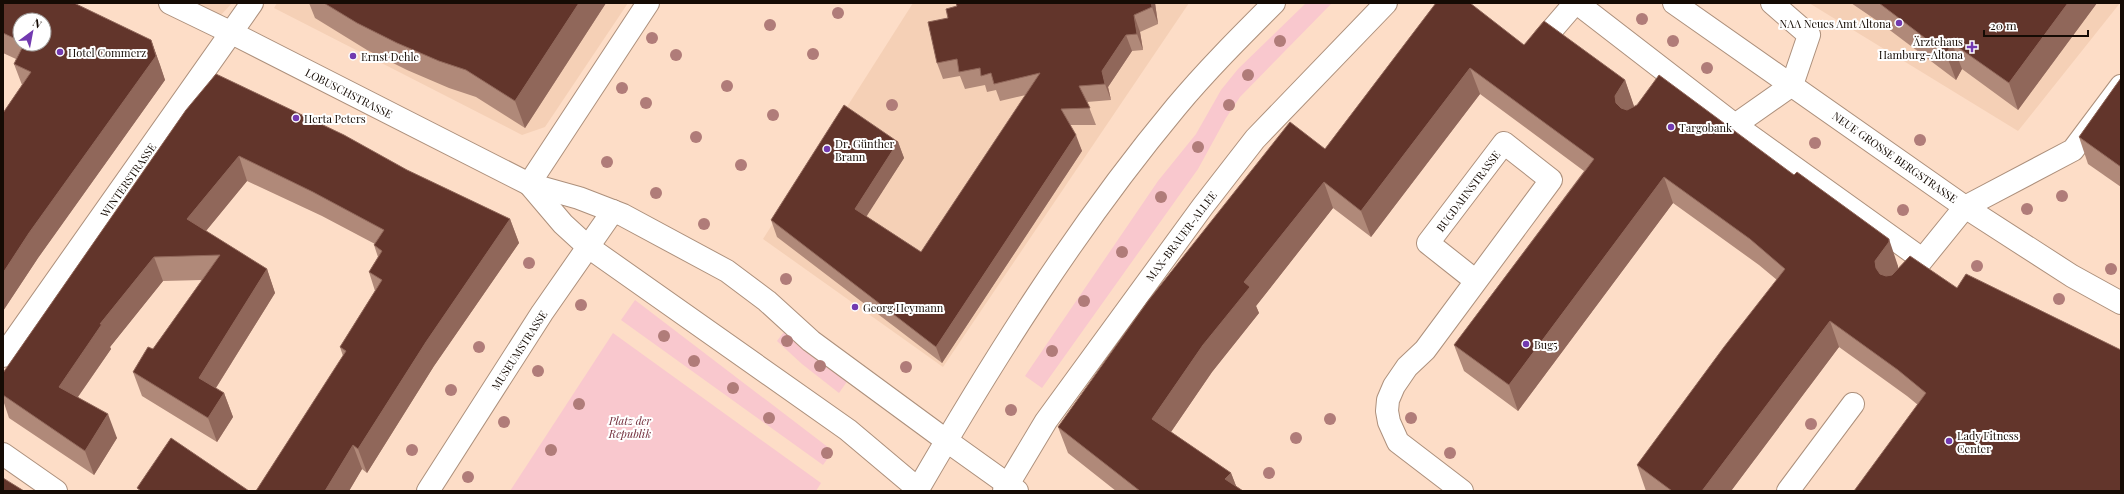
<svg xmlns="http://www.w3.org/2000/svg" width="2124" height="494" font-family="'Playfair Display',serif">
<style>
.built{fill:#f5d0b6}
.green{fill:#f9c8ce}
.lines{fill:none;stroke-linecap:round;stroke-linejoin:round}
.street-casing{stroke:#ad907c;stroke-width:24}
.secondary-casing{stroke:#ad907c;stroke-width:24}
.street{stroke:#fff;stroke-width:22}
.secondary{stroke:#fff;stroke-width:22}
.tree{fill:#b07c79}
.wall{fill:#b08979;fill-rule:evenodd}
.shaded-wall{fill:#90675a}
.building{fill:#62352b;stroke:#90675a}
.poi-dot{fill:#723ab0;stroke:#fff;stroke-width:1.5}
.labels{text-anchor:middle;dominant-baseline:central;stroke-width:4;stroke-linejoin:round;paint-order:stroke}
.poi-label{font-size:11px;fill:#150b04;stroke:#fff;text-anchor:start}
.street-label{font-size:11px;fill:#150b04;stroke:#fff}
.park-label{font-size:11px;font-style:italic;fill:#712c3a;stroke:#fff}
</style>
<rect width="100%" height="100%" fill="#fdddc7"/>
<!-- built -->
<g class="built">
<polygon points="192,3 232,3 219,17"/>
<polygon points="277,3 628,3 545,127 522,135 274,8"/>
<polygon points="913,3 1189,3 943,367 763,239"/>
<polygon points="1809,3 2120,3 2018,131"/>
</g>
<!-- green -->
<g class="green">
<polygon points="1306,3 1332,3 1240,97 1226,118 1198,169 1042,388 1025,376 1158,181 1196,134 1221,90 1238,69"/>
<polygon points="635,300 833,451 823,465 621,320"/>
<polygon points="784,332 848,380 839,393 802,364 777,341"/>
<polygon points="613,333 821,483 816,491 510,491"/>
</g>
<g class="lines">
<!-- street casing -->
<g class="street-casing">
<g id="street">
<polyline points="170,3 232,33 529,184 579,198 623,215 727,271 767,301 811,341 947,441"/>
<polyline points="1577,3 1735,125 1792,85 1809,35 1772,3"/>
<polyline points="1674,3 1965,207 2072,276 2121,303"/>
<polyline points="1544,39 1575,3"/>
<polyline points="1735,125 1922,259"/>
<polyline points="529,184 563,224 587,246 848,430 918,489"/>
<polyline points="529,184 648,3"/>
<polyline points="1901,286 1965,207 2073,150 2121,86"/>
<polyline points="3,356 252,3"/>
<polyline points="3,454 56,491"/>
<polyline points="428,491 542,313 613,211"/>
<polyline points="1462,491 1398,442 1389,422 1387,411 1388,400 1394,386 1407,367 1425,350 1551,180 1504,143 1428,243 1476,281"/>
<polyline points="1788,491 1853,404"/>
</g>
</g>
<!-- secondary casing -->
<g class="secondary-casing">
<g id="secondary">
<polyline points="947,441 1017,491"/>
<path d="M917,491C994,358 1077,226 1176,107C1206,71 1240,37 1274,3"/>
<polyline points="1004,491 1046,421 1203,206 1255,139 1386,3"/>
</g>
</g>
<!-- street -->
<use href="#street" class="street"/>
<!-- secondary -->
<use href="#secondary" class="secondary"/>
</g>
<!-- trees -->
<g class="tree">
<circle cx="838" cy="13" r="6"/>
<circle cx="1642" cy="19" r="6"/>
<circle cx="770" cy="25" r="6"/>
<circle cx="652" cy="38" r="6"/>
<circle cx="1280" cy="41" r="6"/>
<circle cx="1673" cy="41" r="6"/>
<circle cx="813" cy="54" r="6"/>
<circle cx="676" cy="55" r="6"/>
<circle cx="1707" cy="68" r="6"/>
<circle cx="1248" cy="75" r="6"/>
<circle cx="727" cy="86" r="6"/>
<circle cx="622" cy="88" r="6"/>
<circle cx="646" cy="103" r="6"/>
<circle cx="892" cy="105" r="6"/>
<circle cx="1229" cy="105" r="6"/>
<circle cx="773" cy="115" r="6"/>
<circle cx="696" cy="137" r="6"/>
<circle cx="1920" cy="140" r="6"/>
<circle cx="1815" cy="143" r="6"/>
<circle cx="1198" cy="147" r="6"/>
<circle cx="607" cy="162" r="6"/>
<circle cx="741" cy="165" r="6"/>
<circle cx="656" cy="193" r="6"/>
<circle cx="2062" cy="196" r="6"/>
<circle cx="1161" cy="197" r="6"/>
<circle cx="2027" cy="209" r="6"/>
<circle cx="1903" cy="210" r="6"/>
<circle cx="704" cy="224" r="6"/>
<circle cx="1122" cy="252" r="6"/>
<circle cx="529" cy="263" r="6"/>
<circle cx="1977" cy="266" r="6"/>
<circle cx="2111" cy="269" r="6"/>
<circle cx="786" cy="279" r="6"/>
<circle cx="2059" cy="299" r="6"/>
<circle cx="1084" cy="301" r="6"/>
<circle cx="581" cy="305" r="6"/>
<circle cx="664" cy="336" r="6"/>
<circle cx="787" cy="341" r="6"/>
<circle cx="479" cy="347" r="6"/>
<circle cx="1052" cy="351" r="6"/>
<circle cx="694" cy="361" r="6"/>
<circle cx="820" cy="366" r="6"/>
<circle cx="906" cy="367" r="6"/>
<circle cx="538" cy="371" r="6"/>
<circle cx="733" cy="388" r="6"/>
<circle cx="451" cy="390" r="6"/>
<circle cx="579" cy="404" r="6"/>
<circle cx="1011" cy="410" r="6"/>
<circle cx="769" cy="418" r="6"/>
<circle cx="1411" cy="418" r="6"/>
<circle cx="1330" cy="419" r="6"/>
<circle cx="504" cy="422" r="6"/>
<circle cx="1811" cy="424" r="6"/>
<circle cx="1296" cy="438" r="6"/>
<circle cx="412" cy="450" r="6"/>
<circle cx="551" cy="450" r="6"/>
<circle cx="827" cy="453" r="6"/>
<circle cx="1450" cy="453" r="6"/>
<circle cx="1269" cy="473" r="6"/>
<circle cx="468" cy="477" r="6"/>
</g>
<!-- wall -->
<g class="wall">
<path d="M3,3L151,40L160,65L165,80L38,258L3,311V113L22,85L14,64L16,59L3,53ZM20,20L44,44H20Z"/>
<polygon points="309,3 606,3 525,128 476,97 449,88 407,70 367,50 315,18"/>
<polygon points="1155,3 1158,24 1140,32 1143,50 1132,51 1108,87 1111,100 1087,102 1096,125 1070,125 1082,151 942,363 777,237 771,220 898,142 904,158 866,216 921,252 1026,95 1000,101 996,90 987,92 985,85 965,89 960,76 943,79 937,63"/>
<polygon points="1436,3 1524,45 1625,80 1634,107 1898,266 1898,268 1957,288 2121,350 1918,405 1907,396 1839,347 1731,491 1646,491 1637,465 1777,280 1759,265 1673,203 1518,411 1464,371 1454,345 1584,171 1480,94 1371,237 1333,208 1256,306 1259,313 1212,372 1171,432 1231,473 1236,486 1243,491 1116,491 1068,453 1058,427 1325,149"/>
<polygon points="1851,3 2097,3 2018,110 1962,69 1956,80 1879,22"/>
<polygon points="2121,78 2121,187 2088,164 2079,137"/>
<polygon points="186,110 407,170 510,219 519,243 434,366 367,473 362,469 349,491 256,491 343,356 340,347 375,291 369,272 378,257 374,245 375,244 322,216 247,181 206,231 267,269 275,293 216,388 224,393 233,417 217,442 142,396 133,372 153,349 202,280 163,281 110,347 111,349 78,397 117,438 94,475 9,418 3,400 3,373"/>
</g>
<!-- shaded-wall -->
<g class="shaded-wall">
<polygon points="579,3 606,3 525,128 515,101"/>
<polygon points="1151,3 1155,3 1158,24 1152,7"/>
<polygon points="2068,3 2097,3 2018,110 2009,83"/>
<polygon points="1134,15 1140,32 1143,50 1137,34"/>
<polygon points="1126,35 1132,51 1108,87 1111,100 1105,84 1102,71"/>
<polygon points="151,40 160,65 165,80 38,258 3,311 3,273"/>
<polygon points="1952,43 1962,69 1956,80 1946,54"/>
<polygon points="1470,68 1480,94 1371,237 1361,211"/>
<polygon points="1625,80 1634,106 1625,122 1616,103 1615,96"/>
<polygon points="1076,135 1082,151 942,363 936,347"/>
<polygon points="898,142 904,158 861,225 855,209"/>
<polygon points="239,156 247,181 196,243 187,219"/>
<polygon points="1664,177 1673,203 1518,411 1509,385"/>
<polygon points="1324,182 1333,208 1256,306 1259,313 1212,372 1162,445 1152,419 1203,345 1244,282"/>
<polygon points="510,219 519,243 434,366 367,473 358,449 426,342"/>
<polygon points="1889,239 1898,266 1898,269 1885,288 1876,268 1875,261"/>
<polygon points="154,257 163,281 110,347 111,349 68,411 59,387 100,324"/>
<polygon points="267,269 275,293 207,402 199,378"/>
<polygon points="1830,321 1839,347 1731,491 1702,491"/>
<polygon points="224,393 233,417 217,442 208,418"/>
<polygon points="108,414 117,438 94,475 85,451"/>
<polygon points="353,445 362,469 349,491 325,491"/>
<polygon points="1231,473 1238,491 1225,479"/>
</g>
<!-- building -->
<g class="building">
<polygon points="3,3 74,3 151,40 156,56 29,233 3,273 3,113 31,72 14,64 24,44 44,44 44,20 20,20 20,41 3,33"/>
<polygon points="324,3 579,3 515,101 466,70 439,61 397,43 357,23"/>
<polygon points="956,3 1151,3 1152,7 1134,15 1137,34 1126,35 1102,71 1105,84 1079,86 1090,108 1061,109 1076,135 936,347 771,220 844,105 898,142 855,209 921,252 1040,73 994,84 991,73 981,76 980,68 959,72 957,59 937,63 928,22 948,18 946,9 957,6"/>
<polygon points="1436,3 1470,3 1524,45 1544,21 1625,80 1615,96 1616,103 1621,108 1627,110 1637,105 1659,75 1794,175 1797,172 1889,239 1889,242 1875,261 1876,268 1880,274 1886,276 1892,275 1910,256 1957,288 1966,274 2121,350 2121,491 1854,491 1926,393 1898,370 1830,321 1702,491 1672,491 1637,465 1724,347 1785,269 1750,239 1664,177 1509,385 1454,345 1594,159 1470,68 1361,211 1324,182 1244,282 1250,287 1203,345 1152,419 1231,473 1225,479 1243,491 1140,491 1058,427 1148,301 1290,122 1325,149"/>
<polygon points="1879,3 2068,3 2009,83 1952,43 1946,54"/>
<polygon points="216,74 344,135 407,170 510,219 426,342 358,449 353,445 325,491 256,491 346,351 340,347 382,280 369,272 382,251 374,245 384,230 313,192 239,156 187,219 267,269 199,378 224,393 208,418 133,372 148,347 153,349 220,255 154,257 100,324 102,324 59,387 108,414 85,451 3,395 3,373 186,110"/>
<polygon points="2121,78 2121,167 2079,137"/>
<polygon points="171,438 249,491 141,491 137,488"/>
<polygon points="3,478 24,491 3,491"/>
</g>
<!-- markers -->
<g class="poi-dot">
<circle cx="1899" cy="23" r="4"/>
<path d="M1970 41h4v4h4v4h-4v4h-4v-4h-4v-4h4z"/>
<circle cx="60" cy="52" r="4"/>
<circle cx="353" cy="56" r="4"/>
<circle cx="296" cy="118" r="4"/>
<circle cx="1671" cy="127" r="4"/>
<circle cx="827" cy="149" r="4"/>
<circle cx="855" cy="307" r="4"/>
<circle cx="1526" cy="344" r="4"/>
<circle cx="1949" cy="441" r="4"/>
</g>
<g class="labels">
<!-- poi labels -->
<g class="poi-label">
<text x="1891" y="23" text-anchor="end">NAA Neues Amt Altona</text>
<text x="1963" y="41" text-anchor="end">Ärztehaus<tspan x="1963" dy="13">Hamburg-Altona</tspan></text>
<text x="68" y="52">Hotel Commerz</text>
<text x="361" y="56">Ernst Dehle</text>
<text x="304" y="118">Herta Peters</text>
<text x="1679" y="127">Targobank</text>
<text x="835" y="143">Dr. Günther<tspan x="835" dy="13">Brann</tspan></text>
<text x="863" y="307">Georg Heymann</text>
<text x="1534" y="344">Bug5</text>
<text x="1957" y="435">Lady Fitness<tspan x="1957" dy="13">Center</tspan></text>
</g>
<!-- street labels -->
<g class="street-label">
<text transform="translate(349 93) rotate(27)">LOBUSCHSTRASSE</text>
<text transform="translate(1895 157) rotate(35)">NEUE GROSSE BERGSTRASSE</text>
<text transform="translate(128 180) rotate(-55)">WINTERSTRASSE</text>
<text transform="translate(1468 191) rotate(-53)">BUGDAHNSTRASSE</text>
<text transform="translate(1181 236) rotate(-53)">MAX-BRAUER-ALLEE</text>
<text transform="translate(519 350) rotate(-57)">MUSEUMSTRASSE</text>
</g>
<!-- park labels -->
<g class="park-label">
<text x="630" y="420">Platz der<tspan x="630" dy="13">Republik</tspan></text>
</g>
</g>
<!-- border -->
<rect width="2124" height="494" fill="none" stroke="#150b04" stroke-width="8"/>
<!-- north arrow -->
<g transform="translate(32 32) rotate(32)"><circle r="19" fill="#ffffff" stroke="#a19d9b"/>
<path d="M0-3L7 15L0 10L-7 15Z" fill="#723ab0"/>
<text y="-6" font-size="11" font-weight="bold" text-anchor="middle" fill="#150b04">N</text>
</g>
<!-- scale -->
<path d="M1984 30v6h104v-6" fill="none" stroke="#150b04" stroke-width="2"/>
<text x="1990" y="30" font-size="12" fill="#150b04" stroke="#ffffff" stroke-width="3" paint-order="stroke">20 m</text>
</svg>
